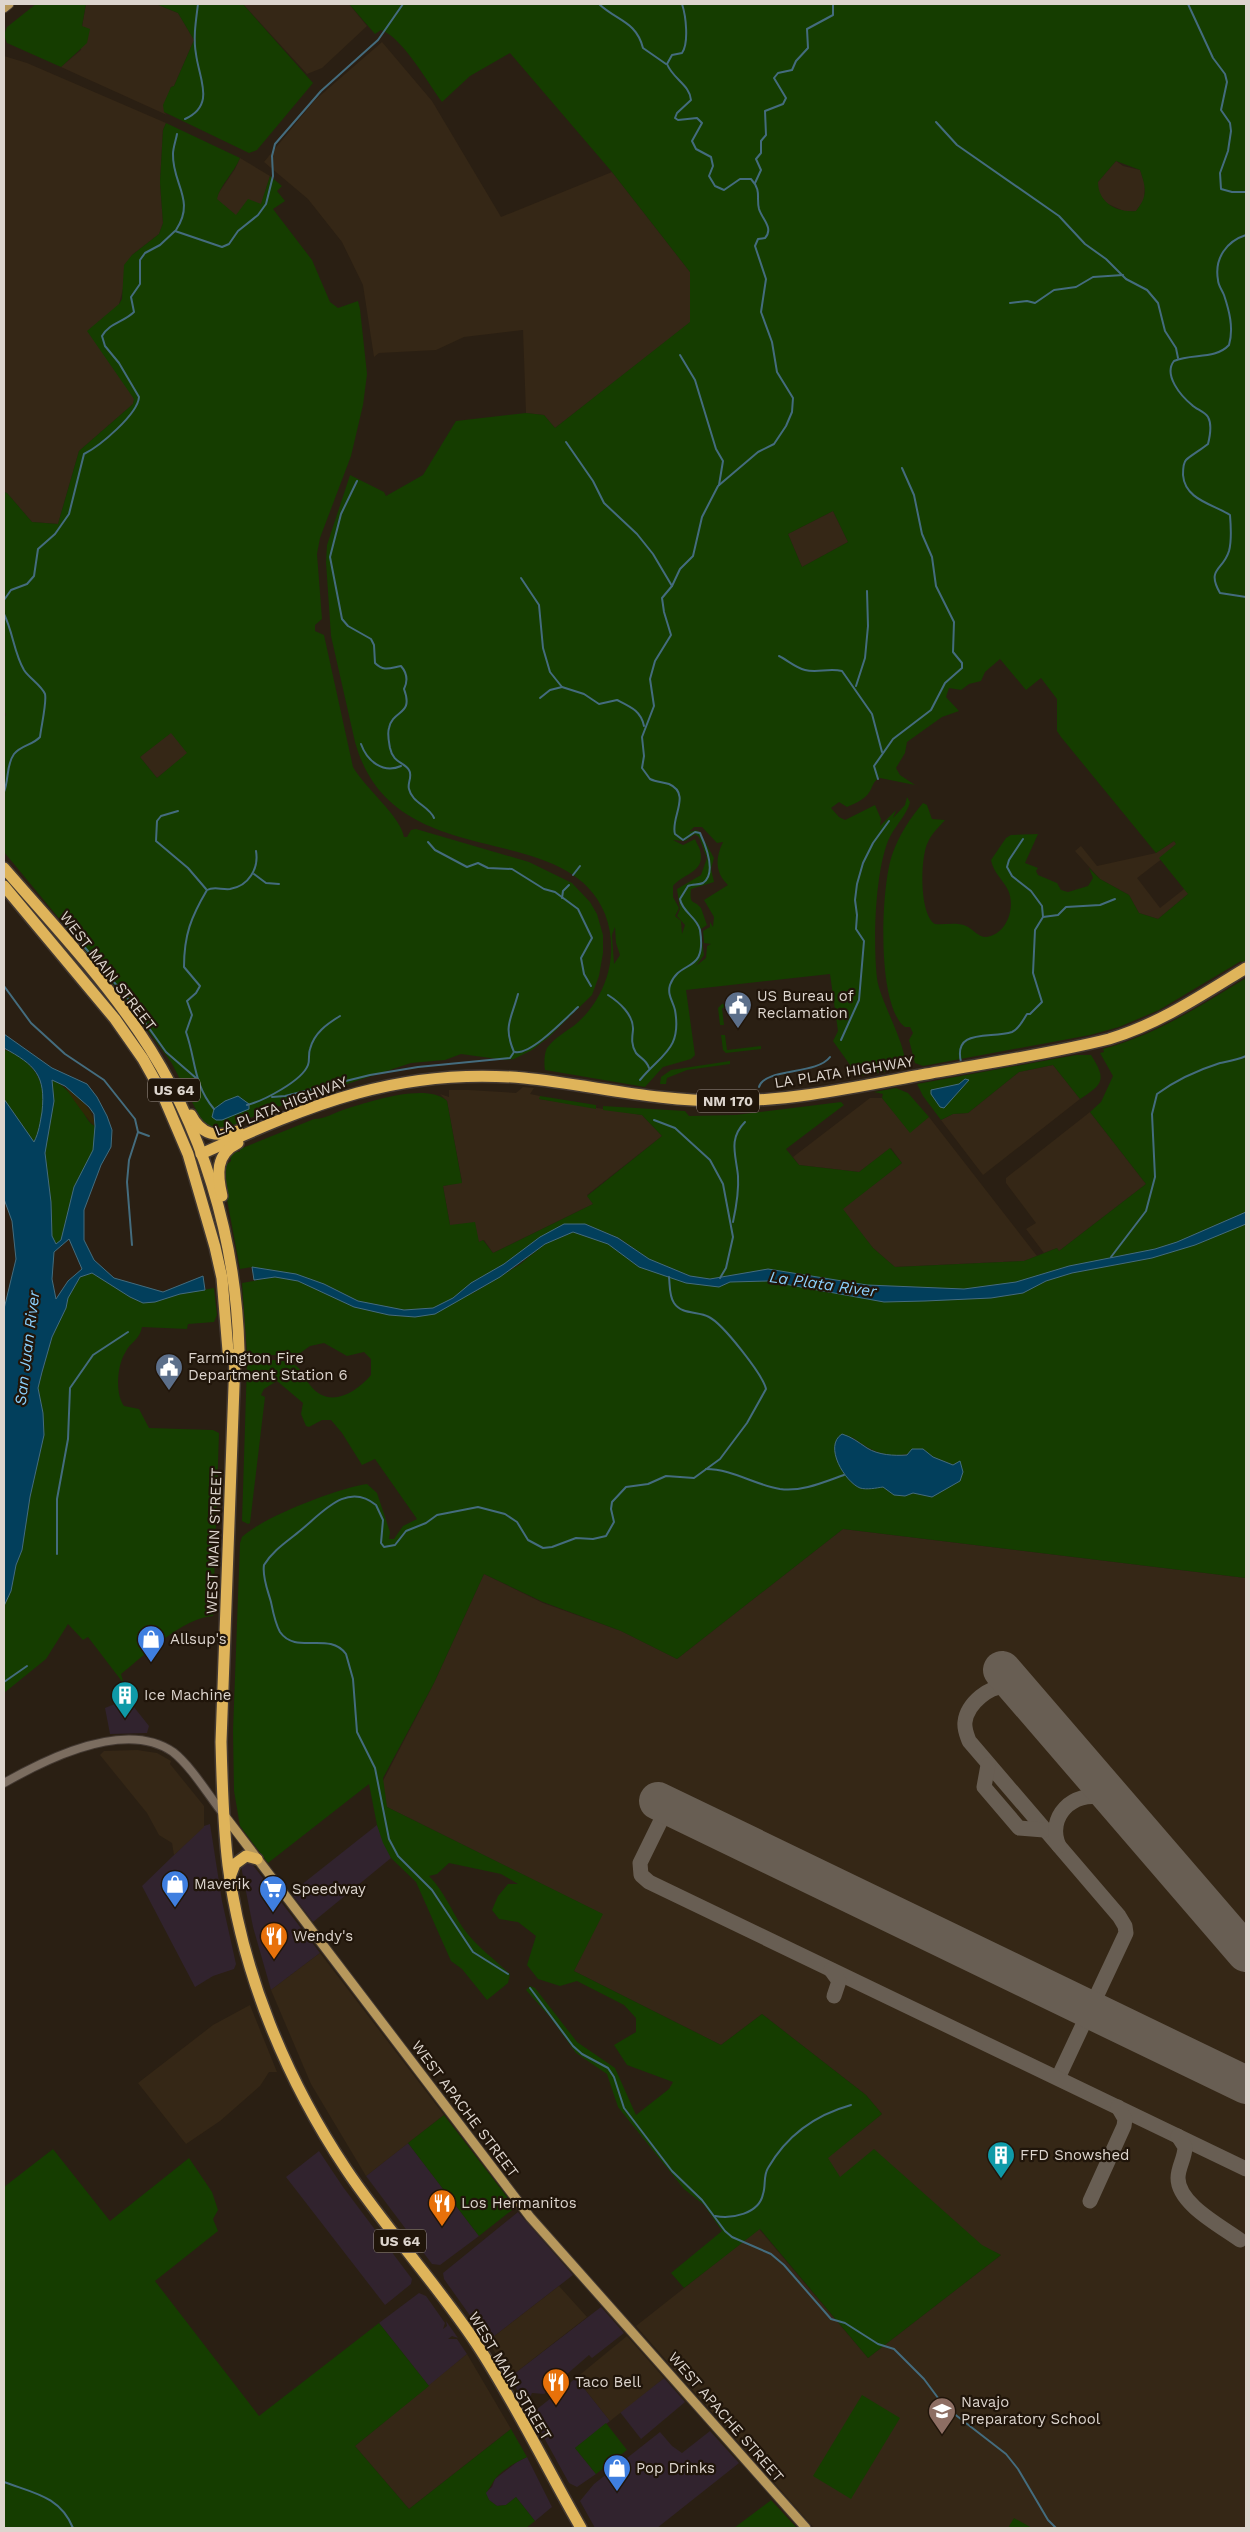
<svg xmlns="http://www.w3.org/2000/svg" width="1250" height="2532" font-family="'Work Sans',sans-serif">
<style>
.commercial{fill:#31232e}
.built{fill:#352716;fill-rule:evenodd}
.green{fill:#153d00;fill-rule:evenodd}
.sand{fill:#302806}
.water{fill:#023f5c;stroke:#446c7e;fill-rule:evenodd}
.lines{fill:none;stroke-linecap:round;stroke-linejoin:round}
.stream{stroke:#446c7e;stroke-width:2}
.taxiway{stroke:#685e53;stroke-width:15}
.runway{stroke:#685e53;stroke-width:38}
.minor-casing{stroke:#433932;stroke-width:10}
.major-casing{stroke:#433932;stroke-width:11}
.highway-casing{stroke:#433932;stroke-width:14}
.minor{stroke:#7b6d60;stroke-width:8}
.major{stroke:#b7985c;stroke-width:9}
.highway{stroke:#dfb45a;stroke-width:11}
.labels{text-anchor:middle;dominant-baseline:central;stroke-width:4.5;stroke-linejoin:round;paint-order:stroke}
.shield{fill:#20150a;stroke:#a49b93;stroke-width:1}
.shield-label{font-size:14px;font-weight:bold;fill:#ddd5ce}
.street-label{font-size:15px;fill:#ddd5ce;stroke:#20150a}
.poi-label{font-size:15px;fill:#ddd5ce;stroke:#20150a;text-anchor:start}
.water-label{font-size:16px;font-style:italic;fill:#8acffc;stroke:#20150a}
</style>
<rect width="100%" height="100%" fill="#2a1f13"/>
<!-- commercial -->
<g class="commercial">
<polygon points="122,1694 126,1697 149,1726 147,1733 110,1734 105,1708 122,1701 119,1696"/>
<polygon points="210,1824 222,1901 236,1964 234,1969 213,1976 195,1987 142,1886 204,1826"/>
<polygon points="377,1825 391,1858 313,1922 291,1893"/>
<polygon points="249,1860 320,1953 271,1990 253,1927 241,1866"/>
<polygon points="408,2143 479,2236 440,2265 432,2264 366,2176"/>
<polygon points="319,2151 343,2187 412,2279 411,2284 385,2305 286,2177"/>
<polygon points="518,2212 573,2275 488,2341 444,2279 443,2273"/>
<polygon points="419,2293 426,2296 445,2323 443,2329 447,2326 446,2321 458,2338 452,2336 448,2339 457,2339 467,2354 429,2386 379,2323"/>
<polygon points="601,2307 624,2333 592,2358 589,2355 544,2394 532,2393 526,2405 510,2377"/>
<polygon points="576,2378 610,2421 575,2448 596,2474 577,2487 569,2483 531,2414"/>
<polygon points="664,2378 685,2402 641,2439 620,2412"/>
<polygon points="710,2431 739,2463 657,2528 595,2528 580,2501 594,2484 660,2432 672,2446 682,2453"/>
<polygon points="527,2457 552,2507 535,2521 516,2497 506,2505 497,2506 489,2500 485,2493 492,2487 495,2479 517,2462"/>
</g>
<!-- built -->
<g class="built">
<polygon points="86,4 156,4 178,13 194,40 174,86 171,87 164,112 167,115 61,67 81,50 82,27"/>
<polygon points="243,4 349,4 367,26 322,68 307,74"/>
<polygon points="382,42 432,101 501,217 612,172 690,272 691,322 555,428 544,415 526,413 523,330 464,337 436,350 379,353 374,357 363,285 342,242 308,199 264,162 315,100"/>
<polygon points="4,56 27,63 166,123 163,130 160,182 163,223 159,234 132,255 119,304 134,400 133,404 79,451 58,524 32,522 7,493 4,492"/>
<polygon points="240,158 270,176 261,205 236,216 216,199 218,194 235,169"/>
<polygon points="1116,161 1123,166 1140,170 1145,185 1144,200 1136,211 1126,212 1106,203 1098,192 1098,182"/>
<polygon points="833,511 848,542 802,567 788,534"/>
<polygon points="171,732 188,753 157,778 140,757"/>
<path d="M1174,841L1205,880L1158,919L1139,913L1129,895L1100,879L1075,851L1081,846L1097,866L1156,853ZM1172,851L1197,879L1160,908L1137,878Z"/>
<polygon points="1053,1065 1080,1099 983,1175 941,1120 953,1114 968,1113 1019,1072"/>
<polygon points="523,1087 534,1088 530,1094 540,1096 540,1099 642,1115 662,1136 587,1195 593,1204 493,1253 484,1240 479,1242 450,1225 443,1186 462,1182 447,1101 440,1094 449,1097 449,1090 469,1090 516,1093"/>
<polygon points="870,1098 882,1098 910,1132 929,1117 1037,1256 1024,1261 895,1267 873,1248 842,1209 902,1163 891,1148 859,1172 799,1165 793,1157"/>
<polygon points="1090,1112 1146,1184 1059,1251 1057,1248 1044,1253 1026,1229 1036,1223 1006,1183 1006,1178"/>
<polygon points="843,1529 1246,1578 1246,2528 814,2528 636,2326 759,2229 868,2358 1001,2255 840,2178 827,2158 882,2114 866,2095 762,2014 721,2045 574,1971 602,1914 373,1800 434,1683 484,1574 543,1603 621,1631 677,1659"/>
<polygon points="137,1750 157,1753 171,1761 170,1764 204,1806 204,1827 174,1855 172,1843 159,1835 147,1813 100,1755 104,1751"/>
<polygon points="320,1953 444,2115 366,2176 311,2084 271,1990"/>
<polygon points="250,2005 277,2072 269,2072 260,2086 220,2121 186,2144 138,2083 213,2025"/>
<polygon points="559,2286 587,2317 510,2377 488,2341"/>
<polygon points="627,2336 664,2378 610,2421 576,2378"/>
<polygon points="467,2354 511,2429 409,2509 355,2446"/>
</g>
<!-- green -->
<g class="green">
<polygon points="36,4 86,4 82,26 90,29 87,43 61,67 7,43 4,35 7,27"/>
<polygon points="156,4 243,4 313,83 257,150 249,153 164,112 163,105 171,87 174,86 194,40 178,13"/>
<path d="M349,4H1246V966L1241,961L1159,1010L1119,1027L1090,1035L923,1066L915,1063L909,1040L913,1033L910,1027H905C876,1006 881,887 892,855C899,835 910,818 923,803L927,805L932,819L945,820C939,827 932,833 928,842C920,857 919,915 935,924C944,925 957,922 966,926C973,929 978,937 986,937C1007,935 1016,907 1008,890C1003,880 993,872 991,860L1006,838L1011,835L1038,834L1025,863L1038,868L1036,871L1038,875L1057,883L1061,890L1068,892L1088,886L1093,878L1089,868L1100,879L1129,895L1139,913L1158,919L1188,894L1159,858L1176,844L1174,841L1156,853L1061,737L1057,731V699L1041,678L1026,690L1000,659L985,672L981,681L969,684L961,690L949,688L946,697L959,711L942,717L907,742L905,753L896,768L900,775L915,785L880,778C872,781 873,788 868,794C863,800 854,804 847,807L839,802L831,808L839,817L845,820L875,805L881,819L880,826L896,810L893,818L905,805L907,797L910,802C907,815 893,828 888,841C875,874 873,942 877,978C879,1000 911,1052 904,1068L901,1066L899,1069L860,1076L855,1072L833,1041L838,1031L830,974L686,990L695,1055L691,1059L663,1067L645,1087L545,1070C544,1064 544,1054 547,1048C554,1038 567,1031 576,1024C607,997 620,953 605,914C565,815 393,879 355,742L331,636L326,562L327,545L350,475L384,492L386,496L423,475L456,421L526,413L544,415L555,428L690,322V272L612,172L510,53L470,76L442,102C428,83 402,37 381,30L375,34ZM1116,161L1140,170C1146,188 1148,196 1136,211C1116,213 1098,202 1098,182ZM833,511L848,542L802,567L788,534ZM694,827H702L717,843L723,842C715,858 715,873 728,885L704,900L714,917L713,927L710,922V927L703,931L704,943L711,944L707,946L706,958L696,966L704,955L701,933V929L707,925L701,908C694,899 689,906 691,889L714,882L711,869L714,858L700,833L697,830L689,832ZM695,834L699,837L707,858L701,875L677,889L680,909L677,916L685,925L682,934L681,921L675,916L679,908L673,897V886C683,873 706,873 700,850C699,846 696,843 695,839L683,845L673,840L685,841ZM615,927L616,943L620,955L614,964L612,935Z"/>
<path d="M166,123L240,158C234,173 220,185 217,199L236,215L248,199L261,204L270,176L282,186L277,191L285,201L273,209L312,260L330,302L338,308L358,301L360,309L367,374L363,405L351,456L320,538L317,554L322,619L315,625V631L324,635L353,767C366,789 401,817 404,837H407L411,830L416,829L529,862L572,883L590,902L597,914L603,935V953L599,976L592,995L549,1037L532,1050L514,1059L505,1060L461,1054L445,1060L411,1063L271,1109L222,1130L207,1125L202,1121L171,1062L119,991L4,852V718L6,714L4,712V492L7,493L32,522L58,524L79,451L133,404L134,399L87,331L119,304L122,299L124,265L132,255L159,234L163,223L160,182L163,130ZM171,733L187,753L157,778L140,757Z"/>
<path d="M1246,978V1212L1177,1242L1155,1249L1069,1266L1016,1282L964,1289L867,1285L768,1269L710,1279L690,1276L649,1259L619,1238L585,1224L540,1237L504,1264L471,1283L453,1298L433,1308L404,1310L358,1301L324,1284L296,1274L252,1267L240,1269L223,1178L226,1165L231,1161L230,1155L235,1151L240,1152V1149L314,1119C325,1119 333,1113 343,1110C368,1102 427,1082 447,1101L462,1183L443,1186L450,1225L475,1222L479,1242L483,1240L493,1253L593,1204L587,1196L662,1136L642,1115L603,1110V1106L685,1111L689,1116L736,1115L841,1102L844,1105L786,1149L799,1165L859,1172L890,1148L902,1163L843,1209L873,1248L895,1267L1024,1261L1057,1248L1059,1251L1146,1184L1090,1112L1101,1102L1113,1076L1100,1053L1104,1052L1103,1049C1156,1035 1200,1006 1246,978Z"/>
<polygon points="735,1002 735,1007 722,1008 724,1025 720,1025 718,1008 722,1004"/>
<polygon points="721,1035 725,1035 727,1050 761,1046 761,1049 726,1053 723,1050"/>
<path d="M4,1050C10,1051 16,1055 21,1058C50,1078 48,1113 34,1142L4,1099Z"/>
<path d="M1076,1055H1091C1107,1080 1103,1084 1080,1099L1053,1065L1019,1072L968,1113L953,1114L941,1120L923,1096L917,1084Z"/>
<polygon points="730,1061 730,1064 687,1070 667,1078 666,1084 660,1084 661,1077 671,1070"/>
<path d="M52,1079C62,1085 71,1093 78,1103C84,1111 86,1122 95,1126L94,1150L74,1187L61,1240L56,1244L52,1236L51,1202L45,1153L54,1101Z"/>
<polygon points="896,1088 908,1093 929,1117 910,1133 882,1098 883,1094 874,1092"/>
<polygon points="540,1096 596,1105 596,1109 539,1099"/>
<path d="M1246,1224V1578L843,1529L677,1659L621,1631L543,1602L484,1574L434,1683L383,1778L387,1807L603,1914L574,1971L721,2045L762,2014L866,2095L882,2114L828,2158L840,2177L874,2149L982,2245L1001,2255L868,2358L760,2229L684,2288L671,2273L722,2231L704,2205L684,2189L618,2107L607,2074L576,2053L550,2017L526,1990L530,1986L535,1988L577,2042L615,2068L636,2115L669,2089L673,2082L627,2065L614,2045L636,2032V2018L624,2005L577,1981L560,1986L538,1979L527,1965L536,1936L518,1922L499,1919L492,1910L498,1896L508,1884H518L501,1874L449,1863L437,1874L429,1876C444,1891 451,1910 463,1928C476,1946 494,1959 510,1974L508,1983L487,2000L462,1969L451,1961L416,1882L391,1858L383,1843L377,1825L369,1784L268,1863L240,1826L234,1791L233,1731L240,1543L242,1537C263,1517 338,1488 367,1484L377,1493L390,1532L389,1539H394L403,1526L417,1519L375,1459L362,1465L342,1433L331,1420H322L309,1427L306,1426L301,1414L303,1403L277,1381L264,1389L261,1395L265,1397L250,1523L248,1524L242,1521L247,1363C260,1359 281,1359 293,1364C302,1368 304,1378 310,1385C328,1409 355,1394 371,1375V1359L364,1352L347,1356L324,1343L310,1346L296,1356L247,1354L242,1283L275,1277L298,1281L354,1307L389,1315L415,1317L473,1293L519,1265L545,1244L573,1232L608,1244L639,1267L719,1287L730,1282L768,1281L884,1302L991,1298L1023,1293L1046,1281L1072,1273L1152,1258ZM852,1437C876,1455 894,1461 923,1449L933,1457L954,1465L932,1497L913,1493L905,1496L895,1495L883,1487L863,1489Z"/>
<path d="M92,1273L130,1297L143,1303L155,1302L180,1294L214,1288L217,1315L214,1322L188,1324L187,1329L142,1327C139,1341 131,1341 125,1353C117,1366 115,1394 124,1406L139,1409L149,1428L213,1430L219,1433L213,1616C182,1618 145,1655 121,1674L124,1684L88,1637L83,1640L68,1624L46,1659L4,1693V1606L11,1591L16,1565L22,1550L30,1497L44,1435L43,1413L38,1388L52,1337L66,1308L68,1298L80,1277Z"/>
<polygon points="444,2115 514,2206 512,2210 479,2236 408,2143"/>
<path d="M53,2149L110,2221L189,2158L212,2192L218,2210L213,2219L218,2231L155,2281L259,2416L379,2323L429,2386L355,2446L409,2509L511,2429L527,2457C516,2462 502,2470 495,2479C491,2485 490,2488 486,2493L489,2500L497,2506L506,2505L516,2497L535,2521L526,2528H4V2187Z"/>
<polygon points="862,2395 900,2418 851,2499 813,2476"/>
<polygon points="606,2423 627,2450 596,2474 575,2448"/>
<polygon points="771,2500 797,2528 734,2528 770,2501"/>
<polygon points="1014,2518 1032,2528 1008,2528"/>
</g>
<!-- sand -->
<path class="sand" d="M65,1086C78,1098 93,1107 95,1126C91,1124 68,1093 65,1086Z"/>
<!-- water -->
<g class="water">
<path d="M4,1034L52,1068L87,1084L97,1097L107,1116L112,1130L111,1147L101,1165L84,1210V1240L94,1260L114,1278L163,1292L203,1276L205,1290L180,1294L155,1302L143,1303L130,1297L92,1273L80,1277L68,1298L66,1308L52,1337L42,1372L38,1388L43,1413L44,1435L30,1497L22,1550L16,1565L11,1591L4,1606V1309L16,1259L12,1221L4,1199V1099L34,1142C39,1132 40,1123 42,1112C46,1075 35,1065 4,1048ZM52,1080L65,1086L89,1107L94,1114L95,1126L93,1150L74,1187L61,1240L56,1244L52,1236L51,1202L45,1153L54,1101ZM69,1239L82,1269L68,1281L56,1299L52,1279L54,1252Z"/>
<polygon points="965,1079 969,1080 944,1108 940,1107 931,1094 931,1090 959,1084"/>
<polygon points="238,1096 249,1104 249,1109 222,1120 216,1120 212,1117 214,1109 225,1101"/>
<polygon points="1246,1212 1246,1224 1195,1245 1152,1258 1072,1273 1046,1281 1023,1293 991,1298 925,1301 884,1302 768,1281 730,1282 719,1287 686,1283 639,1267 608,1244 573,1232 545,1244 500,1277 435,1314 415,1317 389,1315 354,1307 298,1281 275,1277 254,1280 252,1267 296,1274 324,1284 358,1301 404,1310 433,1308 453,1298 471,1283 504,1264 540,1237 564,1224 585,1224 618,1238 649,1259 690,1276 710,1279 768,1269 867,1285 964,1289 1016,1282 1069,1266 1155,1249 1177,1242"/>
<path d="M842,1434C852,1437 858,1442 867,1448C878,1455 894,1456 907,1455L912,1449H923L933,1457L953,1465L960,1461L963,1472L960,1481L932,1497L913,1493L905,1496L894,1495L883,1487C876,1488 867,1490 860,1488C845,1482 823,1446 842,1434Z"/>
</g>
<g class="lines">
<!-- stream -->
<g class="stream">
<path d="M599,4C617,21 636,21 643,48L666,64"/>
<polyline points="1188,4 1213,58 1225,74 1227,82 1221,110 1230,123 1231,131 1228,151 1220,173 1221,189 1232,192 1246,192"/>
<path d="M185,119C216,105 199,79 196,54C193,38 196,20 198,4"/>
<polyline points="936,122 957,145 1059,216 1085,244 1106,259 1126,279 1147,290 1158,303 1165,331 1176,348 1178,358"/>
<polyline points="755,183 761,170 756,159 761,153 761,141 766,135 765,111 783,104 786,98 774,78 778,73 792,70 796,61 808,48 807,29 833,15 833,4"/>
<path d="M176,230C196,200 172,184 173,154C173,148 176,140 177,134"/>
<path d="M1246,235C1227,241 1214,258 1218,280C1218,285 1222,290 1224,295C1229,310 1234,328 1229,345C1215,360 1192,353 1174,361C1163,375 1181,396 1192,405C1196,409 1205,412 1208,417C1212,424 1210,436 1208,444C1202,449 1190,456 1186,460C1183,463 1183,471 1183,475C1185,500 1213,504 1230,515C1231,527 1232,540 1229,551C1223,571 1206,568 1220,593L1246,597"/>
<polyline points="1010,303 1027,301 1035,303 1054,290 1076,287 1093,277 1123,275"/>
<polyline points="680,355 695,380 716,449 723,461 719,485"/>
<polyline points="566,442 593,481 604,503 637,534 653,554 672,586"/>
<path d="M357,481L341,514L330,557L342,619L348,626L371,639L374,645L375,663C384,672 390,668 401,666C407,673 408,681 404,689C414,716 393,709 389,728C387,734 389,742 390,748C393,763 404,762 409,770C413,776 407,783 409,789C412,803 429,806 434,818"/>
<path d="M521,578L539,605L543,648L550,672L562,687L584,694L599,704L617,700C631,707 641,711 644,726"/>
<path d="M4,600L11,590L27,584L34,576L38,549L55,534L69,514L84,454C100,446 138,414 139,397L119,363L105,346L102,336C109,323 124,322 134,312L131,297L140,284V260L145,253L160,245L175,231L222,247L229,244L238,231L258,215L266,204L273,176L272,156L275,144L321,91L378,40L403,4"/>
<path d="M4,614C13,632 14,653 24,670C29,678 41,685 45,694C47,702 41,727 40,737C33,745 21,745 14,754C6,765 9,779 4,792"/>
<path d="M779,656C787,660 796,668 805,670C817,673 829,668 842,671L872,714L882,752"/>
<polyline points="856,686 865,658 868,626 867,591"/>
<polyline points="540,698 550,690 562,687"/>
<path d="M361,744C367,761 383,774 401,766"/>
<polyline points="878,779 874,766 893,739 931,710 945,683 962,668 962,663 953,652 954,622 936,586 932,557 922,534 914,495 902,468"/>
<polyline points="178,811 161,816 157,821 156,841 188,868 206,889"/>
<polyline points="428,842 435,850 467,867 478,863 488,868 512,869 544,889 555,892 578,909 592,938 581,958 584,974 591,986"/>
<polyline points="254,874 266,883 279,884"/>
<polyline points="573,875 580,866"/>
<polyline points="562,898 563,891 569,885"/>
<polyline points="1043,917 1058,915 1066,907 1100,905 1115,899"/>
<polyline points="66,925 129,1000 166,1052 196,1078"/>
<polyline points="4,986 31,1023 65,1054 104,1080 135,1119 138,1132 129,1160 127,1182 132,1245"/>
<path d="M608,995C619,1002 634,1015 633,1030C632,1038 631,1045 636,1053C641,1059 646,1059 649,1068"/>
<polyline points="841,1040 859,1000 864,941 856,929 857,915 855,900 857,884 863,863 873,843 889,821"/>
<path d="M515,1052C531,1055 565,1019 578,1007"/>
<path d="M961,1062C953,1028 990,1039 1012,1032C1019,1029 1023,1020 1027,1014H1030L1042,1002L1033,973L1035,930L1043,917L1042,906L1031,891L1012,876L1007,867L1009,860L1023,839"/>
<path d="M640,1080C661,1054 682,1050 675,1010C673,1001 667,995 670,985C680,958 707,975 700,930C697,917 682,912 680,899L688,886C692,884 699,885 703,883C717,873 705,844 700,833L695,832L683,840L675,834C670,818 692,794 669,784C663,782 656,782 650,779L642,768L644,756L642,737L654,706L650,679L655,661L671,635L664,612L662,598L672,586L680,569L693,556L702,517L718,486L758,452L774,444L786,426L792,412L793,398L777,372L772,342L761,312L766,279L755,246L758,239L765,238C774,228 762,219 759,209C756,197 762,191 751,179H740L724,190L715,186L709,176L713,166L711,157L696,149L692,141L702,123L697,118L678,120L675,118L677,113L691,100C690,85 673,79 667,64L672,55L682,53C689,43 686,16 682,4"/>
<path d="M759,1087C764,1068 817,1075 830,1057"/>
<path d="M272,1097L285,1096L370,1075L418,1067L510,1058L514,1052C503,1026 511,1020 518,994"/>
<path d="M247,1105C263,1101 302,1081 308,1065C310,1060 308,1054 310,1049C314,1033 327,1024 340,1016"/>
<path d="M214,1109C193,1084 196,1060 186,1032L192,1015L187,1001L196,993L200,986L184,967C184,935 191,917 207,890C214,886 222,890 230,889C249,886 259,868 256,851"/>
<polyline points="654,1120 675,1128 710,1160 723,1184 733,1237 726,1268 720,1278"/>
<polyline points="138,1132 149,1136"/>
<path d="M733,1222C736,1208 739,1191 738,1176C736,1155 728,1139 745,1122"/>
<path d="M1111,1257L1146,1211L1155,1177L1152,1114L1157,1094C1176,1080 1198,1070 1220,1063C1230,1061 1237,1060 1246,1056"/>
<path d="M706,1469C732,1469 755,1485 780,1489C802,1492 824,1482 844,1475"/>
<polyline points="57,1554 57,1499 68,1439 70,1388 93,1355 128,1332"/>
<polyline points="4,1682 27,1666"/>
<path d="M508,1974L473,1952L432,1890L398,1856L389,1839L375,1768L357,1732L353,1679L346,1654C329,1631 296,1655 280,1632C275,1623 273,1612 271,1602C268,1591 262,1577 264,1565C273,1550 288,1541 301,1530C322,1513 347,1481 376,1505L383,1520L381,1543L384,1547L395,1545L406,1531L426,1523L437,1515L478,1507L505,1514L517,1522L528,1540L543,1548L552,1547L576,1538L593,1539L606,1536L614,1522L611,1509L612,1502L626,1487L648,1484L666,1476L694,1478L720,1459L747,1423L766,1389C763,1375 723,1324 709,1317C698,1311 682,1315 674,1303C669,1296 670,1285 669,1277"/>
<polyline points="530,1988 573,2046 582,2054 608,2068 614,2077 624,2108 672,2171 702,2200 725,2231 732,2237 771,2254 784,2265 831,2319 845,2323 878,2344 894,2349 924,2379 944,2406 1006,2454 1018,2469 1048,2520 1056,2528"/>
<path d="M715,2216C732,2219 759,2214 763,2194C766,2186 763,2176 768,2168C787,2135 815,2115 851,2105"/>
<path d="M4,2482C33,2493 60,2496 73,2528"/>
</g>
<!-- taxiway -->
<g class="taxiway">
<path d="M1028,1700C1022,1695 1016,1689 1008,1687C990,1684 967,1704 965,1722C964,1729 967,1735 969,1741L1119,1916L1125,1926L1126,1933L1058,2078"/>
<polyline points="988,1765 984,1787 1019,1828 1044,1830"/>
<polyline points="668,1806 640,1863 641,1875 649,1882 1246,2169"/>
<path d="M1059,1846C1046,1817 1073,1790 1103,1798C1114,1802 1122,1811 1131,1819"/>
<polyline points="831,1970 839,1981 834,1996"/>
<path d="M1178,2136L1185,2147C1185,2158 1178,2167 1178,2178C1178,2204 1221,2226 1240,2240"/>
<polyline points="1090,2201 1124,2126 1125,2119 1118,2107"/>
</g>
<!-- runway -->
<g class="runway">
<polyline points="1002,1670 1246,1953"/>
<polyline points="658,1801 1246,2085"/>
</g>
<!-- minor casing -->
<g class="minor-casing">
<path id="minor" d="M4,1783C46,1759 126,1719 173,1752C191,1766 209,1796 224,1815"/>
</g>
<!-- major casing -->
<g class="major-casing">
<g id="major">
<polyline points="4,8 9,4"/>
<polyline points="224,1815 530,2217 806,2528"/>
</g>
</g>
<!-- highway casing -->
<g class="highway-casing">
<g id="highway">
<path d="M4,868C50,921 99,973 139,1032C203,1126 236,1238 239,1350L235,1359L221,1742C222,1783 223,1824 228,1865C242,1973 286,2079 346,2169C386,2229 436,2283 476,2343C515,2402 546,2467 581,2528"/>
<polyline points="4,886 115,1019 143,1059 162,1093 188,1154 215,1247 222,1278 228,1351 235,1359"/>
<path d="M191,1115C201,1135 217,1138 238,1131"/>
<path d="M201,1154C312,1104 399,1067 524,1078C592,1085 658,1102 727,1101C794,1101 860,1086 926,1074C987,1063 1049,1054 1109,1039C1159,1024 1202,995 1246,968"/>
<path d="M222,1196C217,1175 215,1154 238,1143"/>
<polyline points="230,1877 235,1864 246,1856 257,1859"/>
</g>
</g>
<!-- minor -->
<use href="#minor" class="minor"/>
<!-- major -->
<use href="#major" class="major"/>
<!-- highway -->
<use href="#highway" class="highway"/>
</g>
<!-- icons -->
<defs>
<g id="civic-pin" transform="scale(1.4375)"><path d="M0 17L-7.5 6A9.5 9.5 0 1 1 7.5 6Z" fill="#5c6f8a" stroke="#20150a"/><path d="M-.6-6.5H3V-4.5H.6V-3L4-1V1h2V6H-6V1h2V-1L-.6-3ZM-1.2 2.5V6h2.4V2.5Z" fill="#fff"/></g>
<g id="shop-pin" transform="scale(1.4375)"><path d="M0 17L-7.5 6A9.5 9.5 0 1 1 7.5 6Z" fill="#3f7fe0" stroke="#20150a"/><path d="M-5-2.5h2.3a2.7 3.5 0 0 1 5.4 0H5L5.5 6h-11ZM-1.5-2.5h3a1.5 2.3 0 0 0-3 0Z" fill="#fff"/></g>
<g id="building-pin" transform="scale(1.4375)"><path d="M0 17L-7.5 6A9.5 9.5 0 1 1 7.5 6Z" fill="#0f9aa8" stroke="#20150a"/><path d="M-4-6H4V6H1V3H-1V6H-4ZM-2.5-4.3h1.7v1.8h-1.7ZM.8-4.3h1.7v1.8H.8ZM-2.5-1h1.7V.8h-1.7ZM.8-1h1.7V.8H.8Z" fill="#fff"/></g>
<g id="supermarket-pin" transform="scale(1.4375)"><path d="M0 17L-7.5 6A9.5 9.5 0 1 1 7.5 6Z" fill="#3f7fe0" stroke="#20150a"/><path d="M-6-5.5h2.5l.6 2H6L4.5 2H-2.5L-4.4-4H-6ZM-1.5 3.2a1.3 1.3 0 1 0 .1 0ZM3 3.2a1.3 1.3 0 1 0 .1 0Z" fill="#fff"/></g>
<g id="restaurant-pin" transform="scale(1.4375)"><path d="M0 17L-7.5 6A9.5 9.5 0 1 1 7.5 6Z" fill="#e8710a" stroke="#20150a"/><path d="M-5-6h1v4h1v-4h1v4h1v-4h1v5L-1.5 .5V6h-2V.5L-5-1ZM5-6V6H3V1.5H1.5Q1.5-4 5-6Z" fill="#fff"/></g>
<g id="school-pin" transform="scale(1.4375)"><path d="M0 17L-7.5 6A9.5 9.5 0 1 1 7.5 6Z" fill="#8d6e63" stroke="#20150a"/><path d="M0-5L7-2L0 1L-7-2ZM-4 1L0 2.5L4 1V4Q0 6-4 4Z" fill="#fff"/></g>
</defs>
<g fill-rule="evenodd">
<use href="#civic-pin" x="738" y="1005"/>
<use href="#civic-pin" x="169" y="1367"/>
<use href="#shop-pin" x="151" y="1639"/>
<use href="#building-pin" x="125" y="1695"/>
<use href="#shop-pin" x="175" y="1884"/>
<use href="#supermarket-pin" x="273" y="1889"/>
<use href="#restaurant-pin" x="274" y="1936"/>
<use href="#building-pin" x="1001" y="2155"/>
<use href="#restaurant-pin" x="442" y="2203"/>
<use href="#restaurant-pin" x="556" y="2382"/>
<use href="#school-pin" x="942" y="2411"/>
<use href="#shop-pin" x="617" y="2468"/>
</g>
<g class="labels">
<!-- shield labels -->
<g class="shield">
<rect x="148" y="1078.5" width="52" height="23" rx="4"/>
<rect x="697" y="1089.5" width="62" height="23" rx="4"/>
<rect x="374" y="2229.5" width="52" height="23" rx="4"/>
</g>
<g class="shield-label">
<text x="174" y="1090">US 64</text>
<text x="728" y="1101">NM 170</text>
<text x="400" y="2241">US 64</text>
</g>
<!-- street labels -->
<g class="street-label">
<text transform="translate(108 971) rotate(52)">WEST MAIN STREET</text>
<text transform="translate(844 1072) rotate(-9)">LA PLATA HIGHWAY</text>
<text transform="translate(281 1106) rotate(-21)">LA PLATA HIGHWAY</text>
<text transform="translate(214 1541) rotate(-88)">WEST MAIN STREET</text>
<text transform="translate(465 2109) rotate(53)">WEST APACHE STREET</text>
<text transform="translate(510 2376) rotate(59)">WEST MAIN STREET</text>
<text transform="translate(726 2417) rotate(49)">WEST APACHE STREET</text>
</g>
<!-- poi labels -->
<g class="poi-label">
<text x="757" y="996">US Bureau of<tspan x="757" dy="17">Reclamation</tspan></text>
<text x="188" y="1358">Farmington Fire<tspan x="188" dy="17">Department Station 6</tspan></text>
<text x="170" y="1639">Allsup's</text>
<text x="144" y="1695">Ice Machine</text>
<text x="194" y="1884">Maverik</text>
<text x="292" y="1889">Speedway</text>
<text x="293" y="1936">Wendy's</text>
<text x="1020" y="2155">FFD Snowshed</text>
<text x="461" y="2203">Los Hermanitos</text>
<text x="575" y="2382">Taco Bell</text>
<text x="961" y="2402">Navajo<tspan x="961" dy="17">Preparatory School</tspan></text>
<text x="636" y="2468">Pop Drinks</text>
</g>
<!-- water labels -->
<g class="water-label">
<text transform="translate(823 1284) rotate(8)">La Plata River</text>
<text transform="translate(27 1348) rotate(-83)">San Juan River</text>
</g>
</g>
<!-- border -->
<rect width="1250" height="2532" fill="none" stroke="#ddd5ce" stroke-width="10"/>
</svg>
